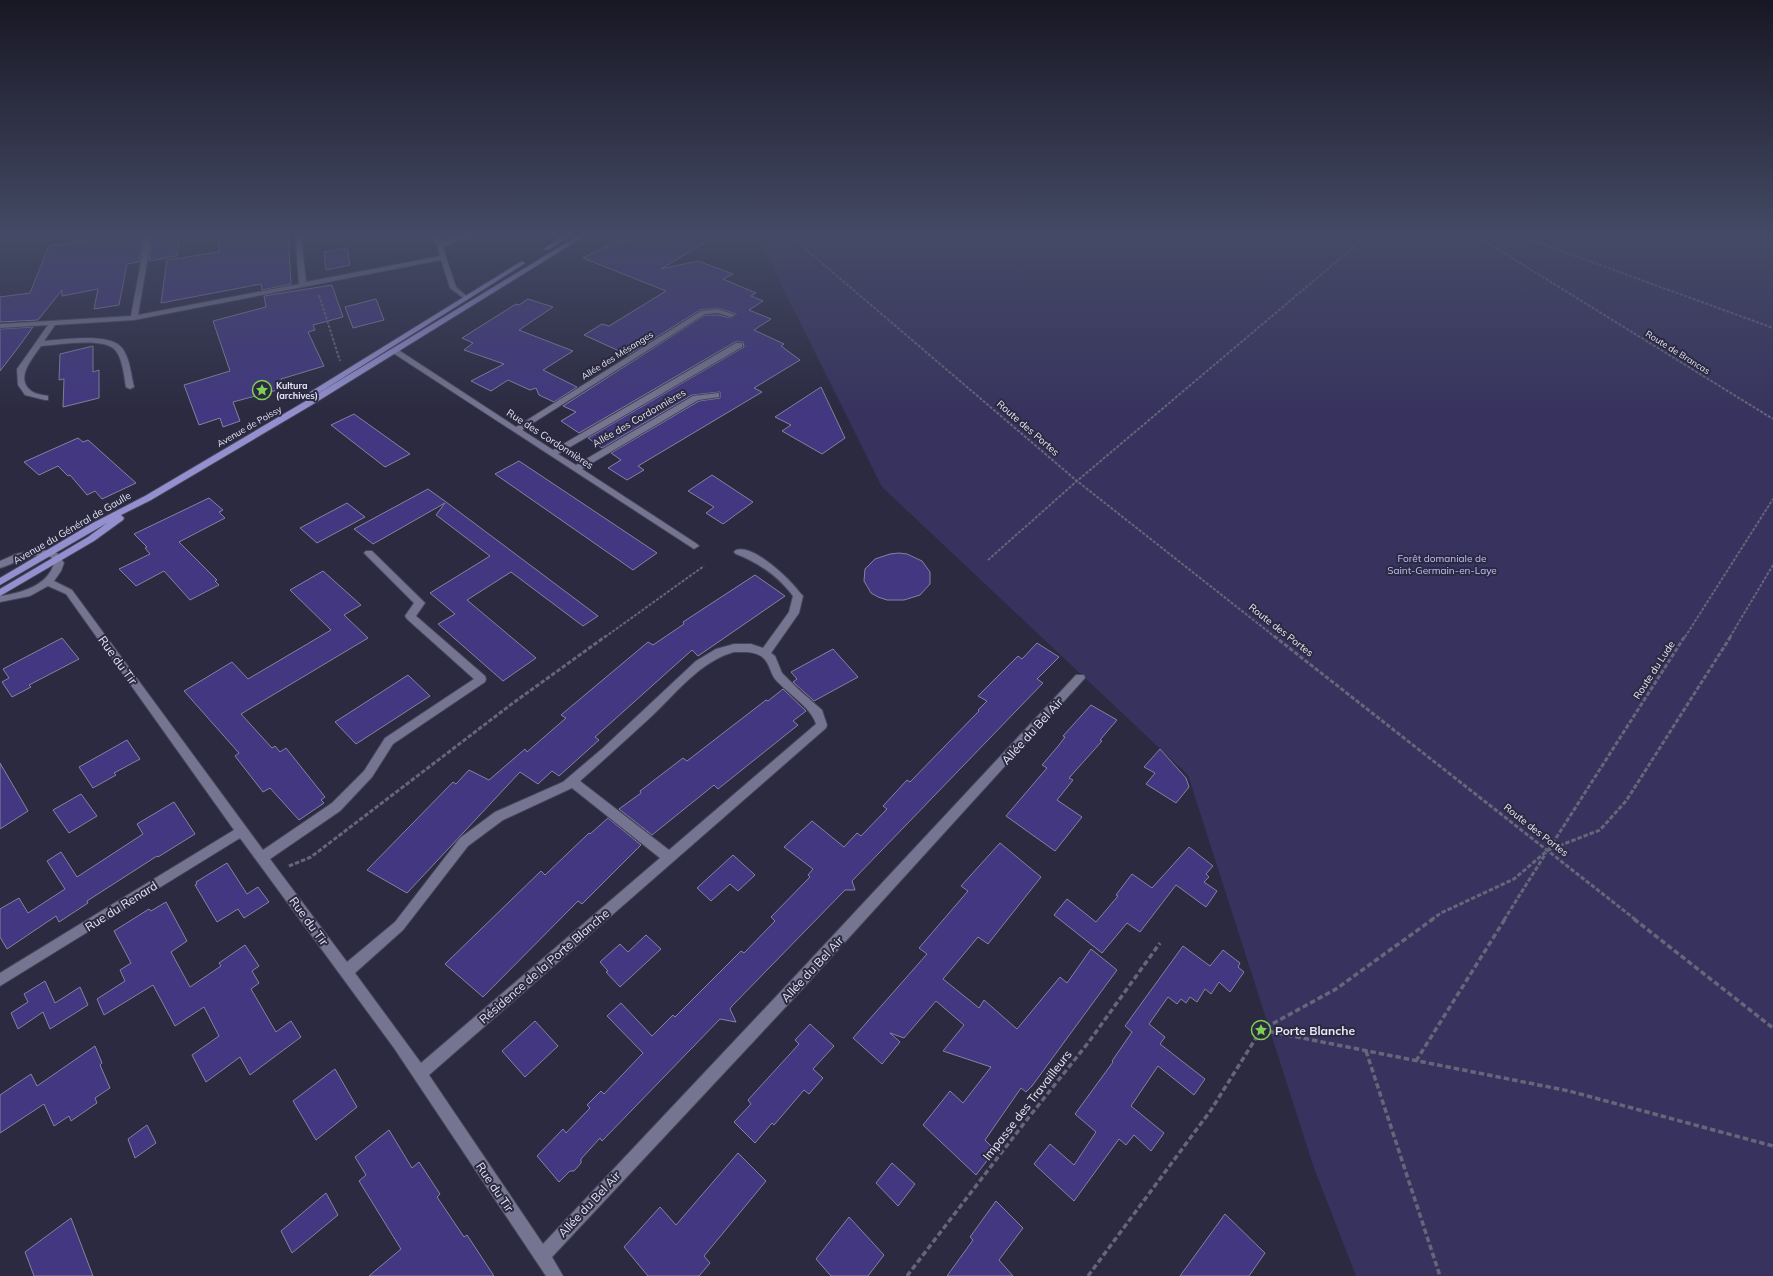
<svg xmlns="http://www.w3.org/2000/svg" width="1773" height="1276" font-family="Mulish,sans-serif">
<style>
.green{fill:#37335e}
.building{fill:#423780;stroke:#84839f}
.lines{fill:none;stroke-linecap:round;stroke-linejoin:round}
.minor-casing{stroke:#464559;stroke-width:2}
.major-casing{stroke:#464559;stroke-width:2}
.path-far2{stroke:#66667a;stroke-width:2;stroke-dasharray:3 1.5;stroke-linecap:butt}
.path-far1{stroke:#66667a;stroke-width:3;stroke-dasharray:4.5 2;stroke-linecap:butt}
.path{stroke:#66667a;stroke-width:3.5;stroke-dasharray:5.5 3;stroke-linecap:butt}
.minor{fill:#767591;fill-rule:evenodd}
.major{fill:#9490cf;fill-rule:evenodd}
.labels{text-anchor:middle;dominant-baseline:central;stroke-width:4;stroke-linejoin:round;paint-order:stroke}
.far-street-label{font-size:9px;fill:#e6e6f6;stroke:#2b2a41}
.far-poi-label{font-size:9px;font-weight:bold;fill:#e6e6f6;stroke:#2b2a41;text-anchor:start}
.street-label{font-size:10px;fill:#e6e6f6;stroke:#2b2a41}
.park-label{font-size:10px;fill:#c1bffe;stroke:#2b2a41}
.near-street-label{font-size:12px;fill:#e6e6f6;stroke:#2b2a41}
.near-poi-label{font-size:12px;font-weight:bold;fill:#e6e6f6;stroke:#2b2a41;text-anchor:start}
</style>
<rect width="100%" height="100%" fill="#2b2a41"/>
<!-- green -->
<polygon class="green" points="756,234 1773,234 1773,1276 1356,1276 1314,1168 1188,775 882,487"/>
<!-- building -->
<g class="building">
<polygon points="112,234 145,234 139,262 127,264 119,305 94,309 98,289 62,296 62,290 38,320 0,322 0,297 30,293 49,246 111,236"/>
<polygon points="153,234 180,234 177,256 149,261"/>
<polygon points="229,234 288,234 291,284 262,290 261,284 161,303 167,260 219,252 219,239 228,238"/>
<polygon points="640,234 719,234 661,269 698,261 733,274 723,279 756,293 751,296 763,301 749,310 771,319 754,330 784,344 781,346 800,360 754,388 762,392 638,466 644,470 627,480 608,468 621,460 611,453 699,401 720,398 720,392 692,395 602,448 588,438 744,347 743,342 735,342 579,433 561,421 576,412 563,406 705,315 718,315 731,318 736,315 736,314 718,308 700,310 628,355 584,335 602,324 609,326 666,291 583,258 616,241 619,242 623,239 627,241"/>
<polygon points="347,248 350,265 326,270 324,252"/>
<polygon points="332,285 343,317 313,325 315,330 308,332 324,366 281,379 285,388 233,402 240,421 223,427 220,418 199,425 184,385 230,371 213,321 266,307 264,296"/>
<polygon points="376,299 384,320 353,328 345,307"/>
<polygon points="528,299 553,307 519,330 573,351 543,370 577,387 554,402 539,395 536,388 530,390 508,380 491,391 471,381 504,364 464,350 473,343 462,338 516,304 519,305"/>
<polygon points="33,327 17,349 0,371 0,329"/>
<polygon points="93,346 93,372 99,370 99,398 63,407 64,379 59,380 60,354"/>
<polygon points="821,387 845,438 822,454 782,431 791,425 775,417"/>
<polygon points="354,414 410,454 385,467 331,425"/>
<polygon points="78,438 83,442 88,440 136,483 102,499 95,491 87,495 70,475 68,476 58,466 39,475 24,462"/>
<polygon points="519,461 657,553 633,570 495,474"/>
<polygon points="712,475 753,502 723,524 706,513 714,507 688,491"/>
<polygon points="428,489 446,502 598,616 583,626 511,572 467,600 536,658 503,681 438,624 455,614 430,593 490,556 436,515 445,503 373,544 354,529"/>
<polygon points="209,498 223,510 219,512 225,518 179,542 217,580 215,581 219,585 190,600 164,571 136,586 119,569 150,554 145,548 147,547 134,534"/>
<polygon points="347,503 365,517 317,543 300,528"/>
<polygon points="899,553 907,554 922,561 930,572 930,584 920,595 904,600 887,600 878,597 871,593 864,581 865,569 875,559 890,554"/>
<polygon points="323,571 361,605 344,615 368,638 241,714 272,748 275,746 280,752 286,748 325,797 321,800 324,803 299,820 270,788 263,792 235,756 239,753 184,691 232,662 248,679 331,630 290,590"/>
<polygon points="755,575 785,596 698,656 692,650 595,737 599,740 559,776 552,771 538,784 520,772 407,893 367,870 453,782 456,784 469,770 489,780 525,749 527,752 566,718 561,715 648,642 653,645 684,624 683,622"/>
<polygon points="62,638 79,659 29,685 31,687 12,697 2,682 9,678 3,669"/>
<polygon points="1037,643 1059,657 1037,679 1043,683 852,881 855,890 845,890 732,1006 730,1009 736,1022 720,1019 602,1141 600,1138 581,1159 581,1163 574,1171 570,1171 559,1182 537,1156 563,1129 566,1133 590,1108 587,1105 601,1091 604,1094 643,1053 607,1016 621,1003 652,1036 673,1015 675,1017 741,951 744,953 775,921 771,917 810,877 808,875 813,869 784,847 812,821 844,847 857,833 861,836 887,809 883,806 907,780 910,782 979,711 978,710 987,701 978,696 1018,656 1022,659"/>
<polygon points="833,649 858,677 814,701 793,682 797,679 791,672"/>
<polygon points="408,675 430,696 356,744 335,722"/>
<polygon points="783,689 806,711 793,721 798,725 718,789 714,785 652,835 619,809 641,793 640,791 683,758 687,761 766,700 768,701"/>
<polygon points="1091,705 1117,720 1100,740 1102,741 1069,778 1073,780 1057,800 1082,817 1055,851 1006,816 1047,768 1042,765 1059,745 1065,737 1063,736"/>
<polygon points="127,740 140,759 114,773 116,775 93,788 79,767"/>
<polygon points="1160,749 1186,778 1189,787 1176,803 1146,784 1155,773 1144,767"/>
<polygon points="0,763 28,811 0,829"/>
<polygon points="81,794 97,816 69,833 53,810"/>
<polygon points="174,802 195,834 158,857 157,856 87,901 88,903 59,922 56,916 7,949 0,937 0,909 19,898 28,913 65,889 47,861 61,852 77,877 143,834 137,824"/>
<polygon points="608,818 641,845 582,904 578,901 483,997 445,964 541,871 545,875 589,833 590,834"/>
<polygon points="1000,843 1041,877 988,944 978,937 943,979 979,1008 984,1000 1017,1029 1060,977 1067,983 1091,949 1117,970 1032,1086 1026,1092 1021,1088 985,1140 995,1150 976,1175 923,1125 950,1091 963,1103 991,1067 943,1051 964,1025 936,1001 904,1038 890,1033 900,1042 882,1064 853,1038 927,954 919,948 968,891 961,886"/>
<polygon points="1189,847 1213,866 1206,874 1209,877 1204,882 1217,891 1206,907 1176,885 1140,932 1127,923 1102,953 1054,915 1067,899 1096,922 1118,896 1116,895 1132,874 1152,888"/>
<polygon points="733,855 755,875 738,891 730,884 711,901 697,888"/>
<polygon points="227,863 247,894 258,887 269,902 244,918 238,909 217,922 195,885 197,884 196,882"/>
<polygon points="166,902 187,941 171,952 190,987 221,966 219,963 245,945 259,966 252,971 259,983 251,989 276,1032 291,1021 301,1037 250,1075 240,1057 206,1082 192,1055 219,1036 204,1007 175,1026 153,985 104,1015 97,999 125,981 120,970 131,963 114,931 149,909 151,911"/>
<polygon points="646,935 661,949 620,987 606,972 608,971 600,962 620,944 628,952"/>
<polygon points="1183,946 1210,966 1223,950 1240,963 1238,967 1244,972 1230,992 1219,982 1211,994 1205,989 1197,1002 1190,997 1186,1003 1181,999 1177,1004 1168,997 1149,1024 1165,1037 1160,1044 1205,1079 1194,1095 1158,1066 1131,1106 1164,1133 1151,1151 1134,1135 1126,1145 1119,1139 1074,1201 1034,1164 1050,1144 1074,1165 1096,1132 1075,1114 1113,1062 1112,1061 1132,1032 1125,1026"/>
<polygon points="45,981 55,1003 80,987 88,1005 50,1029 43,1012 18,1029 11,1013 28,1002 24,994"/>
<polygon points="535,1021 558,1046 525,1077 502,1051"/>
<polygon points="810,1024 834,1046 813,1069 823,1078 809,1094 804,1090 774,1125 772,1123 755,1143 734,1122 751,1104 748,1100 799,1044 795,1040"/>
<polygon points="95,1046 102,1063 100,1065 110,1088 95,1098 97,1103 71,1121 69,1116 54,1126 44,1104 0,1133 0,1095 31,1074 37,1086"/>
<polygon points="335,1069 357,1107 316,1140 293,1101"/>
<polygon points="147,1125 156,1143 135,1158 128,1139"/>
<polygon points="389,1130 412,1168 419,1162 440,1194 437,1197 464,1237 467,1235 494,1276 369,1276 401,1249 359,1181 366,1175 355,1157"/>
<polygon points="738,1153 766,1181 704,1256 710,1263 699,1276 648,1276 624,1247 660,1207 676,1225"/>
<polygon points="892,1163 915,1184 898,1206 876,1183"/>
<polygon points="326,1193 338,1215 292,1253 281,1231"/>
<polygon points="996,1201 1023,1228 999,1260 1013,1276 947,1276 973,1240 970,1237"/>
<polygon points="1225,1214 1265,1253 1249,1276 1180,1276"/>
<polygon points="849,1217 884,1255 868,1276 831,1276 816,1259"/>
<polygon points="71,1218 93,1276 34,1276 25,1252"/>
</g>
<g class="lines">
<!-- minor casing -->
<g class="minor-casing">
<g id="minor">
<path d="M146,234H152L138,315L299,284L295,234H301L306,282L440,256L437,247L440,244L435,243L431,234H437L440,240C445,241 446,240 452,238C463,235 478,232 489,234L454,242L443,248L456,287L469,298L466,300L450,288L441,260L134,320L55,325L44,341C62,340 109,332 122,348C130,358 131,375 134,387L130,389L126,387C124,376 123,360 116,351C106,336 57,345 41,346C33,358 15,377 30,390C34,394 43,395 48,396V400H45L25,395L18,385L17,369L48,325L0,328V324L131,316Z"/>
<polygon points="545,234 553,234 565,239 562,241"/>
<polygon points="718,309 735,315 731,317 718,313 705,314 522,430 553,450 736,343 742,343 742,347 558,454 576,465 693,396 719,393 719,397 698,400 582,469 697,544 699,546 694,549 390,351 394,349 397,349 516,427 701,311"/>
<path d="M40,549L57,553L64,563L61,571L54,581L72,590L263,850L332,803L364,771L385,738L474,679L407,619L405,616L414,603L364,553L366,551H372L423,601L425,603L416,616L485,676L486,679L485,682L393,744L372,777L340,811L270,859L347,962L395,922L460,838L495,812L563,782L603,748L696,661L716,649L734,644H751L763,648L789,612L793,596C778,576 759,563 736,554L734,552L736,550C754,544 791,580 801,594L803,596L799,613L771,653L775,656L782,673L798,689L822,710L827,725L826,728L429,1075L543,1244L785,987L1076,675H1084L1085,678L795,997L552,1257L563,1276H546L394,1048L240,838L0,986V973L234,830L66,594L48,586L30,596L0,602V596C21,593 48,586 54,563L51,557C31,551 18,563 0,568V561L16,554ZM734,652C743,652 753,651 761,656C769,661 770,672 775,679C787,693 811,707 816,724L669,850L580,781C605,759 629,737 653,715C677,692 701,661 734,652ZM572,788L660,858L421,1063L355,973L403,930L468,846L503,820Z"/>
</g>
</g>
<!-- major casing -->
<g class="major-casing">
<g id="major">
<polygon points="567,234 574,234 548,250 543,249"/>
<polygon points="581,234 588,234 310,406 151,500 121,515 124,518 123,520 94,541 0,596 0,589 88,537 107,523 0,585 0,578 91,524 145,496 304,402"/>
<polygon points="522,261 525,263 524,264 314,396 308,396 307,394"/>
</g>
</g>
<!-- path-far2 -->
<g class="path-far2">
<polyline points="788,234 1077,481 1275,637"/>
<polyline points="1473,234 1773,419"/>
<polyline points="1515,234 1773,328"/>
<polyline points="319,295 340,361"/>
<polyline points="988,560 1077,481 1369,234"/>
<polyline points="605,637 704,566"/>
<polyline points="1685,637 1773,499"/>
<polyline points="1730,637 1773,565"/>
</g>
<!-- path-far1 -->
<g class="path-far1">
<polyline points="1274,636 1636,920"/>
<polyline points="1549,849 1685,636"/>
<polyline points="289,866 311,857 513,703 606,636"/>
<polyline points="1431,920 1441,913 1514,879 1548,850 1600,830 1626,801 1731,636"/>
<polyline points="1504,920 1546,853"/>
</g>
<!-- path -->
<g class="path">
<polyline points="1634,919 1773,1028"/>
<polyline points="1262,1030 1569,1091 1773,1146"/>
<polyline points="1366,1051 1440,1276"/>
<polyline points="1416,1061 1505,919"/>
<polyline points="907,1276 1025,1122 1088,1043 1160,943"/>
<polyline points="1088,1276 1211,1110 1261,1030 1336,989 1433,919"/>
</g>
<!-- minor -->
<use href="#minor" class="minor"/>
<!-- major -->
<use href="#major" class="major"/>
</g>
<!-- sky -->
<linearGradient id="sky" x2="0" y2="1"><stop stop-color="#181724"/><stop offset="0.57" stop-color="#444a65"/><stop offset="1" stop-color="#444a65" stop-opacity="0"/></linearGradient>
<rect width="1773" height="412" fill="url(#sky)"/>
<!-- icons -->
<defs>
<g id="sight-ring" transform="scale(1)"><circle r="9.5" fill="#2b2a41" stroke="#7ed053" stroke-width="1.5"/><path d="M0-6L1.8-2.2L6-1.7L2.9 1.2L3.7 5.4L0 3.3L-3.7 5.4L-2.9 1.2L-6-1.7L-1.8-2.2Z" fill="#7ed053"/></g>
</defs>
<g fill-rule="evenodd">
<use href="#sight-ring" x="262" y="390"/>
<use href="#sight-ring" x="1261" y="1030"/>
</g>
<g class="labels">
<!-- far-street labels -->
<g class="far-street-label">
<text transform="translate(1678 352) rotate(32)">Route de Brancas</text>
<text transform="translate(617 355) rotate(-32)">Allée des Mésanges</text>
<text transform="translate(249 426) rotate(-30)">Avenue de Poissy</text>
</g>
<!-- far-poi labels -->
<g class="far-poi-label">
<text x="276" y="385">Kultura<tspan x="276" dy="10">(archives)</tspan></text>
</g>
<!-- street labels -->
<g class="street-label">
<text transform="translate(639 418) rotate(-30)">Allée des Cordonnières</text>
<text transform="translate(1028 428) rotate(41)">Route des Portes</text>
<text transform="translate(550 439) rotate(33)">Rue des Cordonnières</text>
<text transform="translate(72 528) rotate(-30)">Avenue du Général de Gaulle</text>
<text transform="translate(1281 630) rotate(38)">Route des Portes</text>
<text transform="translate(1654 670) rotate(-57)">Route du Lude</text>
<text transform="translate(1536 830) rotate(38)">Route des Portes</text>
</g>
<!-- park labels -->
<g class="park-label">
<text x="1442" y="558">Forêt domaniale de<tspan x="1442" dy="12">Saint-Germain-en-Laye</tspan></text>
</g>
<!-- near-street labels -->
<g class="near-street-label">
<text transform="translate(118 660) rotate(54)">Rue du Tir</text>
<text transform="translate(1032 731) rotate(-48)">Allée du Bel Air</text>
<text transform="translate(121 906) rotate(-32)">Rue du Renard</text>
<text transform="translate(309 921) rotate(54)">Rue du Tir</text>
<text transform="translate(544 966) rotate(-41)">Résidence de la Porte Blanche</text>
<text transform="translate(812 969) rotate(-47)">Allée du Bel Air</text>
<text transform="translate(1027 1105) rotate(-52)">Impasse des Travailleurs</text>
<text transform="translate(495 1187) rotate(56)">Rue du Tir</text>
<text transform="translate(589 1204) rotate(-47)">Allée du Bel Air</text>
</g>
<!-- near-poi labels -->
<g class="near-poi-label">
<text x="1275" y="1030">Porte Blanche</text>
</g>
</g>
</svg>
